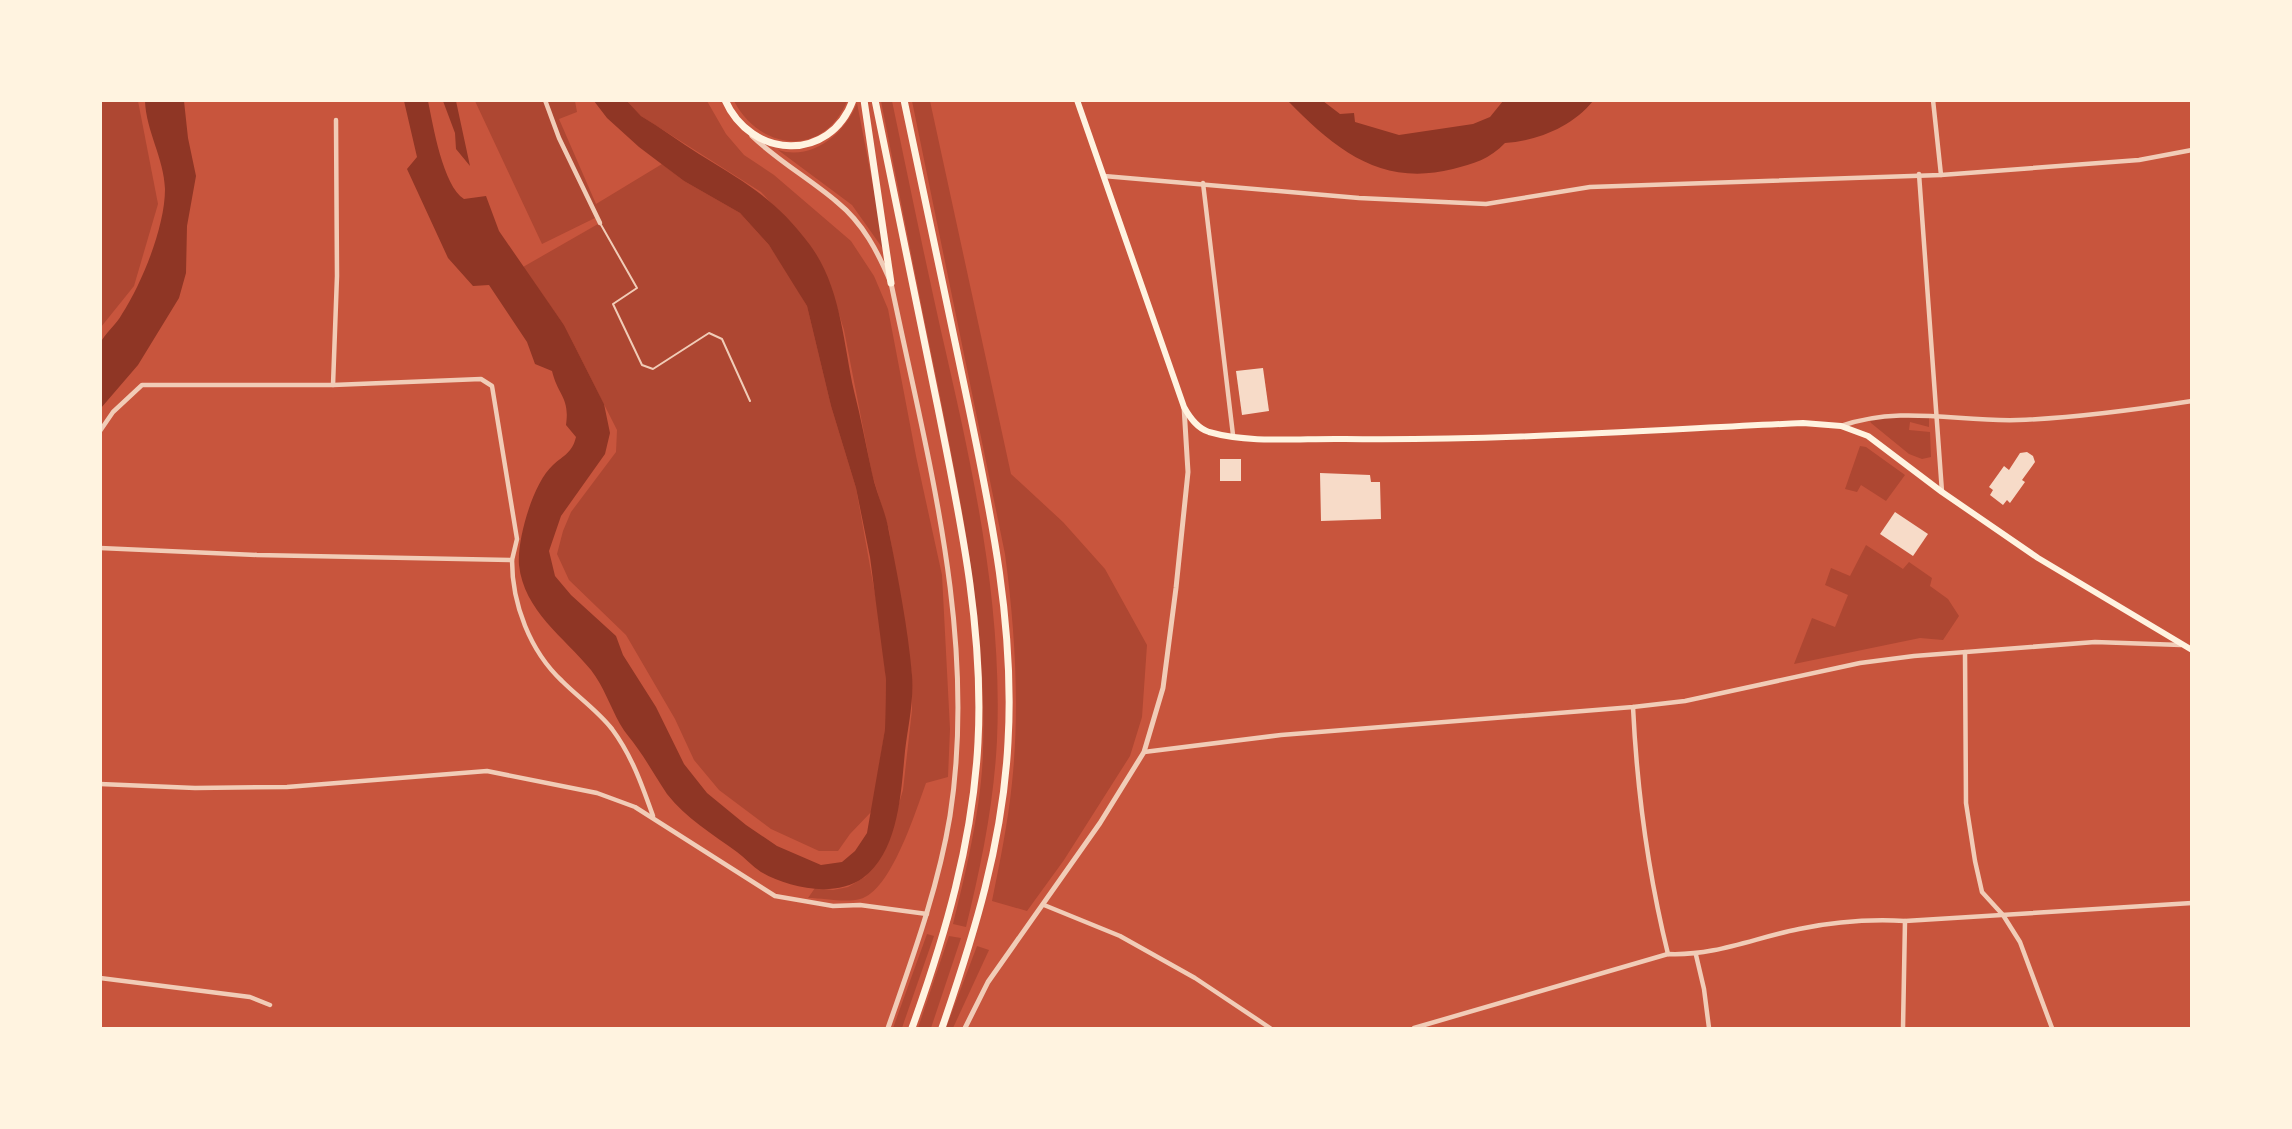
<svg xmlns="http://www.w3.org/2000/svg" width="2292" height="1129" font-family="'Nunito Sans',sans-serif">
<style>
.green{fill:#ae4732}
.water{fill:#8f3625}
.building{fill:#f7dbc8}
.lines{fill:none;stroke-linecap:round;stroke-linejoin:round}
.service{stroke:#f1ccb7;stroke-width:2}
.minor{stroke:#f1ccb7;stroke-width:4.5}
.tertiary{stroke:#f1ccb7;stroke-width:5}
.secondary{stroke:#fff3e0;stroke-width:6}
.trunk{stroke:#fff3e0;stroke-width:7}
</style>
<rect width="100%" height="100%" fill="#c8553d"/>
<!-- green -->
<g class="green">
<polygon points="101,100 138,101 158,204 134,286 101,327"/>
<polygon points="475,101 575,101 577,112 559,119 596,204 662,164 684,181 740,213 769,245 789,275 807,306 831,406 856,488 880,622 886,680 885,729 872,811 850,834 838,851 819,851 771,829 719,790 694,760 675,719 626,635 569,580 557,554 563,531 571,512 616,452 617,430 564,325 523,267 598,224 595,218 542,244"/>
<path d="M627,101H707L726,134L744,155L774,175L851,241L874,276L888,309L916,456L942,575L950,729L948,777L926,783C916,810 891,892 860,899C845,903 824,898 808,898L815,888L833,890L848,887L865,877L886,847L903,790L912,710V675L889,530L872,474L844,330L830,285L811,247L761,192L641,116Z"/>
<path d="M734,101H847C824,157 761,152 734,101Z"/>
<path d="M881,101H892C908,177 924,255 941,331C972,466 1003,601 997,740C994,803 981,866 966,927L953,924C966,872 982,804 983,750C987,626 962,507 938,386C918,291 900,196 881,101Z"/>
<path d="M912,101H930L1011,474L1063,522L1105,569L1147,645L1142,717L1130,756L1064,860L1027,911L992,901C1000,862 1008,822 1012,783C1020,707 1015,629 1005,554Z"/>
<path d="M857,103L886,253L852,205L778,150C812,161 845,134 857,103Z"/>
<polygon points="1869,418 1929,418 1929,427 1910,422 1909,430 1930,432 1931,457 1922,459 1909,454 1871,423"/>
<polygon points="1860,446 1866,447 1905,475 1886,501 1861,485 1857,492 1845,489"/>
<polygon points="1866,545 1903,569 1909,562 1932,578 1930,586 1948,599 1959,616 1943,640 1920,638 1794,664 1812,618 1835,627 1848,595 1825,585 1831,568 1850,576"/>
<polygon points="927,934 934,936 904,1022 902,1028 893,1028"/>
<polygon points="949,936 961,938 931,1028 918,1028"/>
<polygon points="977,946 989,950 953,1028 946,1028"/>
</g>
<!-- water -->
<g class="water">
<path d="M145,101H184L188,138L196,176L187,226L186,273L179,298L138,365L101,408C100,395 97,354 100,344C104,334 117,324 122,314C142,283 165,227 165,189C164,158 146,131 145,101Z"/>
<path d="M404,101H428C433,125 443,186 464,199L486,196L499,231L564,325L604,404L610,433L605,454L561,516L549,551L555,576L571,595L616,636L623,655L656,707L684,764L707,793L746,825L777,846L821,865L842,862L855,851L867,833L885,729L886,680L870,557L856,488L831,406L807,306L769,245L740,213L684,181L639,147L607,118L594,101H627L641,116C661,128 680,142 699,154C746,183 776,199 810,245C841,287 843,342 854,391C861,418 866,446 872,473C876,493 886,512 889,532C898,578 908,628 912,675C914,701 908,726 905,751C901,792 899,851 863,878C835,898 788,888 761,872C752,866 745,858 737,852C712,834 686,818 667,794C657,779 648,763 638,749C632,740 625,733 620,724C610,706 604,687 591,670C564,637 524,611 519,565C517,539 533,483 553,465C564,455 572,453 576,437L566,425C570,397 558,396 552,371L535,364L527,342L489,285L473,286L448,258L407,169L417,157Z"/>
<polygon points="443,101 456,101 470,166 456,149 455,133"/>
<path d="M1288,101H1323L1340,114L1354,113L1355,122L1399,135L1473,124L1490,117L1503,101H1593C1572,127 1537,141 1505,143C1490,159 1473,164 1453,169C1381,187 1336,150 1288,101Z"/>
</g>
<!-- building -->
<g class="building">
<polygon points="1263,368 1269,411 1242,415 1236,371"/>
<polygon points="2027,452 2033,456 2035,462 2022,480 2025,482 2010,503 2007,500 2003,505 1990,495 1993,490 1989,487 2004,466 2009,470 2020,453"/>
<rect x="1220" y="459" width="21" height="22"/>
<polygon points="1320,473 1370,475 1371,482 1380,482 1381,519 1321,521"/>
<polygon points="1895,512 1928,534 1913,556 1880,534"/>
</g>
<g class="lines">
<!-- service -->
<polyline class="service" points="600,223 637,288 613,304 642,365 653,369 709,333 722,339 750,401"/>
<!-- minor -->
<g class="minor">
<polyline points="545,100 559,138 600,223"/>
<polyline points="1933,100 1941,175"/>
<polyline points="1919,174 1942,492"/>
<polyline points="1104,176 1359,198 1486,204 1590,187 1941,175 2139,160 2192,150"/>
<polyline points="1203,183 1233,435"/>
<polyline points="333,385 337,276 336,120"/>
<path d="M1841,426C1902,405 1957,422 2018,420C2077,418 2134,410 2192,401"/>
<polyline points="100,431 113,412 142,385 333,385 481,379 492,386 517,539 512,560"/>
<path d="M100,548L257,555L512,560C512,604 530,651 562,681C578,697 598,711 612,729C632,756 642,785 653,816"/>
<polyline points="1965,652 1966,803 1975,861 1982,892 2003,915 2020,942 2052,1028"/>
<path d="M1633,707C1637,790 1648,873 1668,954"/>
<polyline points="1144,752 1281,735 1633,707 1685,701 1860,663 1914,656 2095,642 2181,645"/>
<polyline points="100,784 195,788 287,787 487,771 597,793 635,807 775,896 833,906 860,905 927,914"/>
<polyline points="1044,905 1120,936 1195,978 1270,1028"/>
<polyline points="1696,955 1704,989 1709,1028"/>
<polyline points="100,978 250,997 270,1005"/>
<path d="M1414,1028L1668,954C1715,956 1754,938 1799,929C1833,922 1870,919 1905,921L2192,903"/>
<polyline points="1903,1028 1905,921"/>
</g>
<!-- tertiary -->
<g class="tertiary">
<path d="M752,136C778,161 810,179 837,202C863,223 878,252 891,283C927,457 978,636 950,816C938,889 912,959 888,1028"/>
<polyline points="965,1028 988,982 1100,823 1144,752 1163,688 1176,588 1188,472 1184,407"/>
</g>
<!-- secondary -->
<path class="secondary" d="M1077,100L1184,407C1190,418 1197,428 1209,432C1251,444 1302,438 1345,439C1498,441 1651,430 1803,423L1841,426L1868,436L1942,492L2038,558L2192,650"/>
<!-- trunk -->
<g class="trunk">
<path d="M725,100C751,159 830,163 853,100"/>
<polyline points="864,100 891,283"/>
<path d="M875,100C896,203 917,306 938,408C960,518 984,629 978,742C973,841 945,936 912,1028"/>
<path d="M904,100C925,198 945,296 966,394C990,509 1015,624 1008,742C1003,842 974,935 942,1028"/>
</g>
</g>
<!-- border -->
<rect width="2292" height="1129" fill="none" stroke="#fff3e0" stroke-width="204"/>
</svg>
